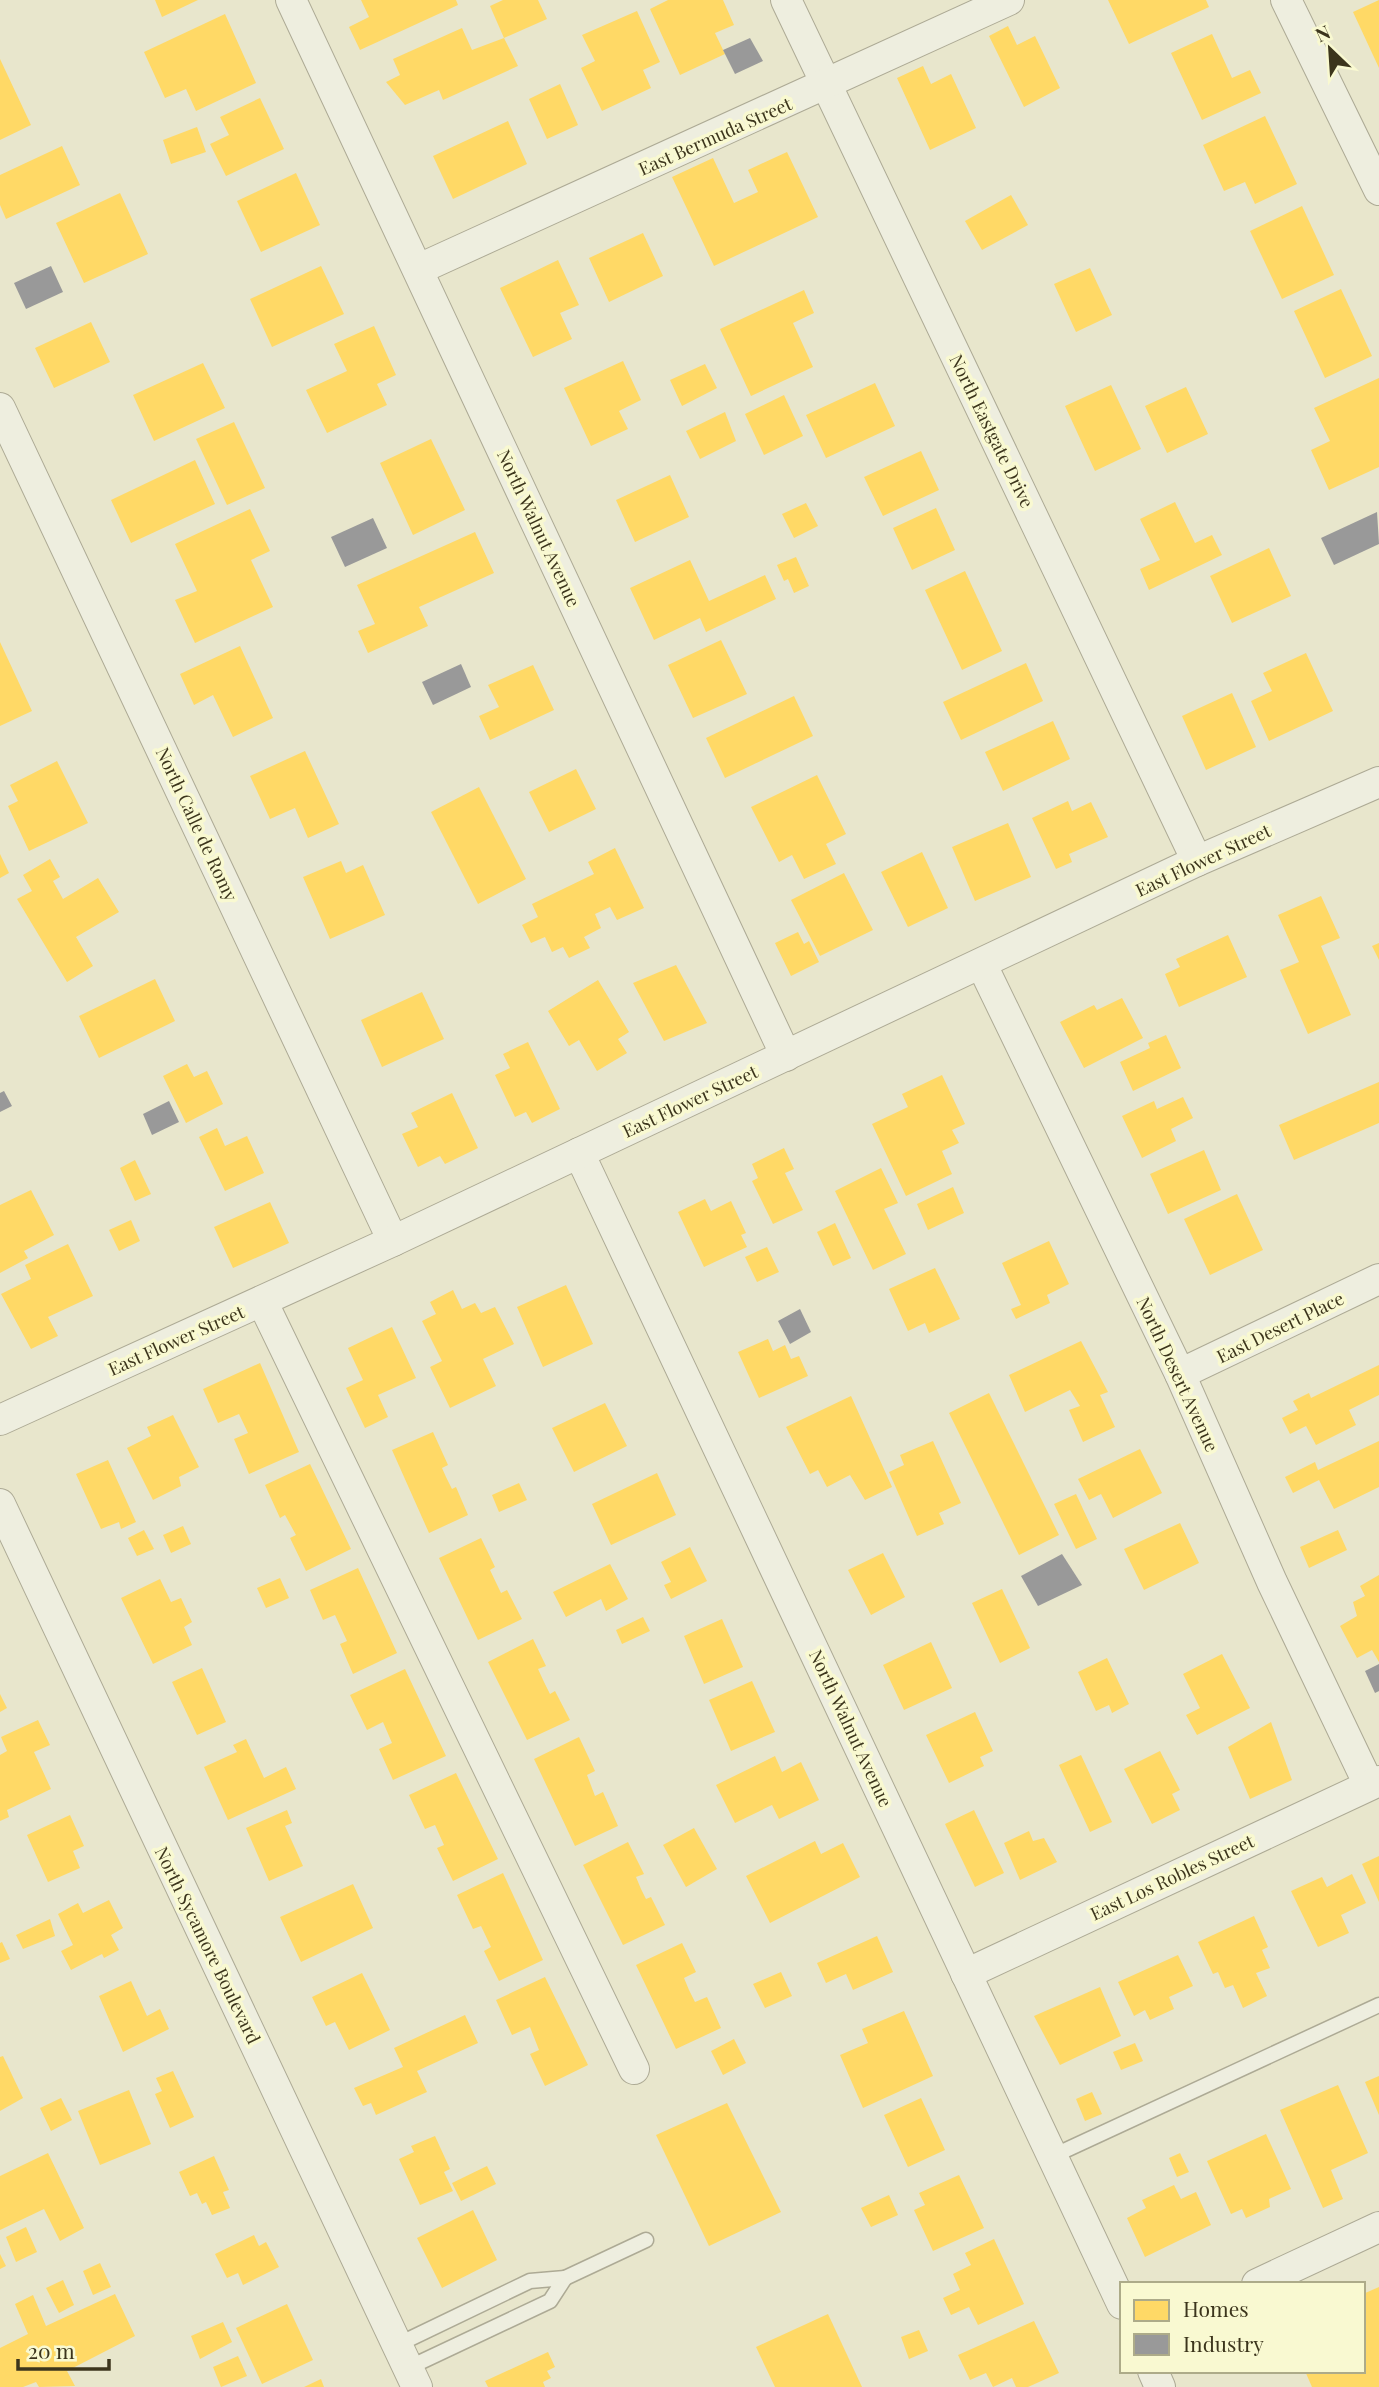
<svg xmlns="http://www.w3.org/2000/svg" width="1379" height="2387" font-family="'Playfair Display',serif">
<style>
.homes{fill:#ffd966}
.industry{fill:#999}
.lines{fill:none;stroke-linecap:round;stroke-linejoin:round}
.service-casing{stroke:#adaa95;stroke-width:17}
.minor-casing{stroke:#adaa95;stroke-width:32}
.service{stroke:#eeeedf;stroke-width:14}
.minor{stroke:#eeeedf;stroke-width:30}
.labels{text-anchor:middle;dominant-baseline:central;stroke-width:7;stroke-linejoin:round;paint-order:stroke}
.street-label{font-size:18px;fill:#3c351c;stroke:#f9f9d1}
</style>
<rect width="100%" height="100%" fill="#e8e6cc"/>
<!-- homes -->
<g class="homes">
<polygon points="155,0 198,0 162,17"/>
<polygon points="361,0 456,0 458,5 360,50 349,27 369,17"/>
<polygon points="503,0 538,0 547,19 504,38 490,6"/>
<polygon points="668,0 723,0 734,25 715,33 725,54 680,75 650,9"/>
<polygon points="1108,0 1206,0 1209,7 1129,44"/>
<polygon points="1379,0 1379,68 1353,12"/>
<polygon points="637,11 660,62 643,70 651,88 602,111 581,68 595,61 582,35"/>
<polygon points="225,14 256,83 196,111 186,89 165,98 144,52"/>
<polygon points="1008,26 1017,45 1035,36 1060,88 1024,107 989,36"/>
<polygon points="462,28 472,50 504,38 518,66 443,100 439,90 405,105 386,82 400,75 393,59"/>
<polygon points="1212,34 1232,78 1250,70 1261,93 1202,120 1171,53"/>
<polygon points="0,59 31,125 0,140"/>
<polygon points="923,66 931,84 951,74 976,128 930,150 897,78"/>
<polygon points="560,84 578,125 547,139 529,99"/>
<polygon points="260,98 284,149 226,176 210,144 229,135 220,117"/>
<polygon points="1265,116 1297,184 1255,204 1245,182 1224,191 1203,145"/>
<polygon points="508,121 527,164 453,199 433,156"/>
<polygon points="197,127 206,152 171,164 163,140"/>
<polygon points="62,146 80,185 6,219 0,205 0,175"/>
<polygon points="787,152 818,217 714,266 672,177 713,158 734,203 758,192 748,170"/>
<polygon points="296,173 320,225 261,252 237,201"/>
<polygon points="120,193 148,254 84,283 56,223"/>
<polygon points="1011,195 1028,225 982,250 965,221"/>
<polygon points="1302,206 1334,275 1282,299 1250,231"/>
<polygon points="643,233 663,276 609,302 589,258"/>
<polygon points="558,260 579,305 560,313 572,339 533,357 500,288"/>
<polygon points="321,266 344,314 272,347 250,299"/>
<polygon points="1090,268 1112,315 1076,332 1054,284"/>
<polygon points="1341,289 1372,356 1325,378 1294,311"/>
<polygon points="804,290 814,313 793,323 813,367 751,396 720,329"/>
<polygon points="91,322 110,362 54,388 35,348"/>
<polygon points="374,326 396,375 377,384 387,405 327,433 306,390 347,371 334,344"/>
<polygon points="623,361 641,400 619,411 628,429 591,446 564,388"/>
<polygon points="203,363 225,408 154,441 133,395"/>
<polygon points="705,364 717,388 682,406 670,380"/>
<polygon points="1379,378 1379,467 1329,490 1311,450 1330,441 1314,408"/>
<polygon points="875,383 895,426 826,458 806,415"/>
<polygon points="1111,385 1141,449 1095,471 1065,406"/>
<polygon points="1186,387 1208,434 1167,453 1145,406"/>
<polygon points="784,395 803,436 764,455 745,414"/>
<polygon points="725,412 736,441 700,459 686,431"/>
<polygon points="234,422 265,488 227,505 196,439"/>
<polygon points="431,439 465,510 413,535 380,463"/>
<polygon points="921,451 939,490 883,516 864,477"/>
<polygon points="195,460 215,504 131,543 111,500"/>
<polygon points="670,475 689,517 635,542 616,500"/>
<polygon points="1175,502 1195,543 1212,535 1222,555 1149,590 1140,569 1160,560 1140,519"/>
<polygon points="806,503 818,526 794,538 782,514"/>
<polygon points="936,508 955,550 912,570 893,528"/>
<polygon points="250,509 270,551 251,560 273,607 195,643 175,600 197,591 175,544"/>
<polygon points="475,532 494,573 419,607 428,626 368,653 358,631 375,624 357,585"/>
<polygon points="1269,548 1291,596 1232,623 1210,576"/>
<polygon points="796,557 809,586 794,593 788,579 784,581 777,565"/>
<polygon points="690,560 709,601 765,575 776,599 706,632 700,618 654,640 630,588"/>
<polygon points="965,571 1002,651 962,670 925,590"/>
<polygon points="721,640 747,694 693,718 668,665"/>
<polygon points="0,642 32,711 0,726"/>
<polygon points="240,646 273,718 233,737 213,695 194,705 180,674"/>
<polygon points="1306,653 1333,711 1269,741 1251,701 1272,691 1263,673"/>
<polygon points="1026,663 1043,701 961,740 943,702"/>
<polygon points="533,665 554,710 490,740 479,716 499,707 488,685"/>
<polygon points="1232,693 1256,747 1206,770 1182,716"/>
<polygon points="794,696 813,736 725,778 706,738"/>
<polygon points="1053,721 1070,759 1003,791 985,752"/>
<polygon points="305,751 339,824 308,838 295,808 270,819 250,776"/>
<polygon points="57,761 88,823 29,851 8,806 18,801 10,785"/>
<polygon points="576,769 596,809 549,832 529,792"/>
<polygon points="817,775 846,834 826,844 836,864 804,879 792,855 779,862 751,807"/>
<polygon points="479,787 526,879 478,904 431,812"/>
<polygon points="1068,801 1072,811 1091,802 1108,837 1069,854 1072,862 1056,869 1032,818"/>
<polygon points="1008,823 1031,877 975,901 952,847"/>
<polygon points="615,848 644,908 617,920 610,907 595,914 601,928 584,937 590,948 569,958 563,947 552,952 545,937 531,943 522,925 538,917 532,904 594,874 588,862"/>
<polygon points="922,852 948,908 908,927 881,872"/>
<polygon points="0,854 9,873 0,878"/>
<polygon points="50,859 60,877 53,881 63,899 98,878 119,912 76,937 93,966 67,982 17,899 32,891 23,875"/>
<polygon points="341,861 346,873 363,865 385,915 330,939 303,877"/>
<polygon points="844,873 873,930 820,956 791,900"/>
<polygon points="1321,896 1340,938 1321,946 1351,1015 1308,1034 1280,970 1299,962 1278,915"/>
<polygon points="798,932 804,944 809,941 819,962 791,976 775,943"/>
<polygon points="1228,935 1247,977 1179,1007 1165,974 1180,967 1176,959"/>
<polygon points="1379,943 1379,960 1372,946"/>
<polygon points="676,965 707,1023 664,1041 633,983"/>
<polygon points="155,979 175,1021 99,1058 79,1016"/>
<polygon points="598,980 629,1032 618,1039 627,1053 597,1071 579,1040 569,1046 548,1011"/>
<polygon points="422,992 444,1039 382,1067 361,1020"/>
<polygon points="1122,998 1143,1038 1084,1068 1060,1022 1094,1005 1097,1010"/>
<polygon points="1166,1035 1181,1068 1133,1091 1120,1062 1150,1048 1148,1043"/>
<polygon points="528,1042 560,1109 532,1123 526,1112 515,1117 495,1075 510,1068 503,1054"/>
<polygon points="187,1064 194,1077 207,1071 223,1104 186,1123 163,1076"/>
<polygon points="942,1075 965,1124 952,1130 959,1143 942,1151 952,1174 906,1196 872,1124 908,1107 902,1094"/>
<polygon points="1379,1082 1379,1123 1294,1160 1279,1125"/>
<polygon points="452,1093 478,1148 445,1164 440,1156 418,1167 402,1134 418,1127 411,1113"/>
<polygon points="1183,1097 1193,1118 1171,1129 1176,1141 1142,1158 1122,1116 1154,1101 1157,1109"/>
<polygon points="217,1128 225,1146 247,1136 264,1173 225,1191 199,1137"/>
<polygon points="784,1148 794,1169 785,1173 803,1210 773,1224 752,1181 758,1178 752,1164"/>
<polygon points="1204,1150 1221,1190 1168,1214 1150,1174"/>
<polygon points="135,1160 151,1194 135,1201 120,1168"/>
<polygon points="881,1168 898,1203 884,1209 906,1254 873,1270 835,1191"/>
<polygon points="953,1187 964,1213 928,1230 917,1204"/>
<polygon points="31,1190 54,1235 24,1251 28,1258 0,1273 0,1205"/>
<polygon points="1237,1194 1263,1250 1210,1275 1184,1219"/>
<polygon points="705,1199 711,1211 731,1201 746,1233 741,1235 747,1247 704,1267 678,1212"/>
<polygon points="270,1202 289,1243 233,1268 214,1227"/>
<polygon points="131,1220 140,1241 119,1251 109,1230"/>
<polygon points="835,1223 851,1258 833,1266 817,1232"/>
<polygon points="1049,1241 1069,1284 1047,1295 1050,1303 1016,1319 1011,1309 1021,1305 1002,1263"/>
<polygon points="68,1244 93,1296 48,1317 58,1336 31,1349 1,1294 31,1279 25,1265"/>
<polygon points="767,1247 779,1272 757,1282 745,1257"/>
<polygon points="935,1268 960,1319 929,1333 925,1323 908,1331 889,1289"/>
<polygon points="566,1285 593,1344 543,1367 517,1307"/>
<polygon points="453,1290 462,1309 475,1303 481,1313 495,1307 514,1344 483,1359 496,1386 450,1408 430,1367 442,1361 422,1321 436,1314 430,1302"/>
<polygon points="392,1327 416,1378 378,1395 388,1417 365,1428 346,1388 363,1380 348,1348"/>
<polygon points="768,1339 773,1351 785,1345 791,1359 799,1356 808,1376 759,1398 738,1352"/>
<polygon points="1081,1341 1108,1392 1100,1395 1115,1427 1083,1442 1069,1410 1080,1406 1070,1390 1025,1412 1009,1375"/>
<polygon points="260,1363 299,1452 249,1474 234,1439 248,1433 239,1414 218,1423 203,1389"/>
<polygon points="1379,1365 1379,1395 1349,1410 1356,1425 1316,1445 1306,1426 1290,1434 1282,1418 1298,1410 1293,1401 1309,1393 1311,1398"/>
<polygon points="989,1393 1059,1535 1019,1555 949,1413"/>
<polygon points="851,1396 892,1487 865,1500 850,1475 827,1487 818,1470 810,1474 786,1427"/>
<polygon points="605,1403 627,1446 574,1472 552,1428"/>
<polygon points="173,1415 199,1467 179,1477 181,1486 153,1500 127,1448 151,1436 147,1427"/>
<polygon points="433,1432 448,1465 442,1468 446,1477 452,1489 456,1487 468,1515 429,1533 392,1450"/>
<polygon points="933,1441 961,1503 939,1513 944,1524 917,1536 889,1472 904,1465 900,1455"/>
<polygon points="1379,1441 1379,1487 1334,1509 1319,1480 1293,1493 1285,1477 1315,1462 1318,1470"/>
<polygon points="1140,1449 1162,1493 1113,1518 1101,1494 1089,1500 1078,1479"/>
<polygon points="108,1460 136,1522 121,1529 119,1522 101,1529 76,1474"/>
<polygon points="310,1464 351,1549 306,1571 290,1538 296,1535 285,1515 280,1518 265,1485"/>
<polygon points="657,1473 676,1515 611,1545 592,1504"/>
<polygon points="519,1483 527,1500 499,1512 492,1495"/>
<polygon points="1076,1494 1097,1539 1076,1549 1054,1504"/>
<polygon points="1180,1523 1199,1563 1144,1590 1124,1549"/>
<polygon points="183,1526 191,1544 171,1553 163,1535"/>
<polygon points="144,1530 154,1549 137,1556 128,1538"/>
<polygon points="1338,1530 1347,1550 1309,1568 1300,1547"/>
<polygon points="481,1538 495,1567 490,1570 501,1593 507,1590 522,1619 478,1640 439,1558"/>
<polygon points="690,1547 707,1581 671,1599 664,1585 671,1582 661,1562"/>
<polygon points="883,1553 905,1597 871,1615 848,1570"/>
<polygon points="610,1564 628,1599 606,1611 601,1599 566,1617 553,1592"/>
<polygon points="358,1568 397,1653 353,1674 340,1644 347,1641 335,1615 323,1620 310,1590"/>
<polygon points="1379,1575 1379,1662 1372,1650 1357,1658 1340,1626 1357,1616 1353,1602 1365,1596 1360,1586"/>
<polygon points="280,1578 289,1598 266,1608 257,1588"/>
<polygon points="160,1579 171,1602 181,1598 192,1622 184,1627 192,1645 153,1664 121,1598"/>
<polygon points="1002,1589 1030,1648 1000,1663 972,1603"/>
<polygon points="643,1617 650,1631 622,1644 616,1630"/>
<polygon points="722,1619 743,1667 704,1684 684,1636"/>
<polygon points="533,1639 546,1666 538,1669 544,1682 550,1694 555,1691 570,1720 527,1740 488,1662"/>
<polygon points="931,1642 952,1688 904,1710 883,1665"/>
<polygon points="1222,1654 1250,1708 1197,1735 1186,1715 1200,1708 1183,1674"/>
<polygon points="1107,1658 1129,1704 1112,1713 1109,1705 1096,1711 1078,1672"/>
<polygon points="202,1668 226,1722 197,1735 172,1682"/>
<polygon points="405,1669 446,1756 393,1780 379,1749 392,1743 383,1722 367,1730 350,1695"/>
<polygon points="752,1681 775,1732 731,1751 709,1700"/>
<polygon points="0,1694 7,1708 0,1712"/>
<polygon points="975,1712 993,1751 980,1757 984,1766 949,1783 926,1735"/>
<polygon points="38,1720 50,1745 34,1752 51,1789 7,1810 9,1817 0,1821 0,1755 7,1751 1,1737"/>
<polygon points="1271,1722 1292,1780 1250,1799 1228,1747"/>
<polygon points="579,1737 595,1771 587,1775 595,1796 603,1792 618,1826 575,1846 534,1759"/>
<polygon points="246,1739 264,1778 286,1767 296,1789 228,1820 204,1767 237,1752 233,1745"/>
<polygon points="1160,1751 1180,1790 1172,1794 1180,1810 1152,1824 1124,1769"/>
<polygon points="1081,1755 1112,1822 1090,1832 1059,1765"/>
<polygon points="775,1756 782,1772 801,1762 819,1800 779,1819 772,1805 735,1823 716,1785"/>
<polygon points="456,1773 498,1859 453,1881 437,1848 444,1845 435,1825 425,1829 409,1795"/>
<polygon points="287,1810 292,1823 285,1826 303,1866 269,1881 246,1828"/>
<polygon points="974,1810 1004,1873 975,1887 945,1824"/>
<polygon points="70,1815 84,1846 73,1851 80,1868 48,1882 27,1835"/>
<polygon points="694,1828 717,1869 686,1887 663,1845"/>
<polygon points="1029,1831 1033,1841 1044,1838 1057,1862 1020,1880 1004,1843"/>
<polygon points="815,1841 821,1854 843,1843 860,1877 770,1923 746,1876"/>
<polygon points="628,1842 644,1874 636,1877 641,1889 646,1899 651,1897 665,1925 623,1945 583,1865"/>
<polygon points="1379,1856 1379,1902 1362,1864"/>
<polygon points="503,1873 543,1960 499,1981 484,1951 491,1947 481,1926 473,1929 457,1895"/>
<polygon points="1352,1874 1366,1903 1341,1915 1349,1933 1318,1947 1291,1891 1322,1877 1327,1887"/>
<polygon points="353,1884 373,1928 301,1962 280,1917"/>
<polygon points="109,1900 123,1928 111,1935 119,1950 104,1958 102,1954 71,1970 61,1951 73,1945 58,1914 78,1903 83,1913"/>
<polygon points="1254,1916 1268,1947 1262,1950 1270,1968 1256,1973 1267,1996 1243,2008 1233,1985 1225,1988 1218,1972 1213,1974 1198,1942"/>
<polygon points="50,1919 55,1936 23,1949 16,1935"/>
<polygon points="877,1936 893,1972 853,1990 846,1974 826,1983 817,1963"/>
<polygon points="2,1942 10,1959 0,1963 0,1943"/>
<polygon points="682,1943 696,1972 684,1978 689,1990 695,2002 707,1997 721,2028 676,2049 636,1965"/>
<polygon points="1178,1955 1193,1986 1169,1997 1174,2009 1150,2020 1145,2010 1134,2016 1118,1982"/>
<polygon points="781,1972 792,1996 765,2008 753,1984"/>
<polygon points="362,1973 390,2030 349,2050 335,2022 326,2026 312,1997"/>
<polygon points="545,1977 588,2065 545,2086 530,2054 539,2050 530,2027 512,2035 496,2000"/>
<polygon points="131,1981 147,2016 160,2009 169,2029 123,2052 99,1996"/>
<polygon points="1100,1987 1121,2036 1060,2065 1034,2016"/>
<polygon points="904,2011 933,2076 863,2108 840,2055 868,2043 862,2029"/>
<polygon points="465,2015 478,2043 417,2071 427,2092 376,2115 371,2103 363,2106 354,2088 403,2067 394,2048"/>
<polygon points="734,2039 746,2063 723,2075 711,2051"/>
<polygon points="1135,2043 1143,2061 1121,2070 1113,2052"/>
<polygon points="3,2056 23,2098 0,2111 0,2057"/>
<polygon points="173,2071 194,2117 170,2128 155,2094 162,2091 156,2078"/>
<polygon points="1379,2076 1379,2115 1365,2082"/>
<polygon points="1338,2085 1368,2153 1331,2170 1343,2199 1323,2208 1280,2110"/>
<polygon points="129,2090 151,2144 100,2165 78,2111"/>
<polygon points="1092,2092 1102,2114 1085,2121 1076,2099"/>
<polygon points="61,2098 72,2120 51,2131 40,2108"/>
<polygon points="921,2098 945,2150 908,2167 884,2115"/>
<polygon points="727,2103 781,2212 709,2246 656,2135"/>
<polygon points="1266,2134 1291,2189 1269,2199 1270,2207 1246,2218 1242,2209 1231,2214 1207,2161"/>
<polygon points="435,2136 450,2169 444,2172 453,2191 420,2205 399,2159 414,2152 411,2146"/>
<polygon points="48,2153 84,2228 60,2241 44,2209 0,2230 0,2176"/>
<polygon points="1180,2153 1189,2172 1177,2177 1169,2158"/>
<polygon points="214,2156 229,2190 223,2192 230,2208 212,2215 206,2202 202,2204 197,2193 190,2196 179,2172"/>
<polygon points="487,2166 496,2184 461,2201 452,2183"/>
<polygon points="959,2175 984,2228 933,2251 914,2210 925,2205 919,2193"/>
<polygon points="1174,2185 1181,2199 1196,2192 1211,2225 1145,2257 1127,2218 1146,2208 1142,2200"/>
<polygon points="889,2195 898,2215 871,2227 861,2208"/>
<polygon points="473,2210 497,2260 442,2288 417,2238"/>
<polygon points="26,2227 37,2252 16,2262 6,2237"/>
<polygon points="254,2235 259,2246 266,2242 279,2267 243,2285 238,2273 227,2278 215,2254"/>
<polygon points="994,2239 1024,2304 978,2325 969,2307 951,2315 943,2298 960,2290 953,2274 971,2265 965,2253"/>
<polygon points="0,2254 6,2266 0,2269"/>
<polygon points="100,2263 111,2287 93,2295 83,2271"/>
<polygon points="63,2280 74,2305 59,2313 46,2288"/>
<polygon points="1379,2287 1379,2387 1312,2387 1305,2371 1363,2371 1363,2294"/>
<polygon points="115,2294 135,2336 67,2371 75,2386 39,2387 36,2382 23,2387 0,2387 0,2348 28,2334 15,2304 33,2295 46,2326"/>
<polygon points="287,2304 313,2360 262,2384 236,2328"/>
<polygon points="828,2314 862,2387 775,2387 756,2347"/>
<polygon points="1034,2321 1059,2373 1028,2387 1016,2387 1012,2378 993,2387 986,2373 970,2380 958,2355"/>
<polygon points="223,2322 232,2342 200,2359 191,2336"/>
<polygon points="919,2330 928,2351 909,2359 901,2337"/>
<polygon points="548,2352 555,2367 547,2371 551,2378 543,2382 545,2387 488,2387 485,2381"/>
<polygon points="238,2356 247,2376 221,2387 213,2367"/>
<polygon points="321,2379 324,2387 304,2387"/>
</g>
<!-- industry -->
<g class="industry">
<polygon points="750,38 763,61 735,74 723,50"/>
<polygon points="51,266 63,292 26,309 14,283"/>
<polygon points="1377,512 1379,544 1334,565 1321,538"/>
<polygon points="373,518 387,548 345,567 331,537"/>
<polygon points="461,664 471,687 433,705 422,682"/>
<polygon points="4,1091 12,1106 0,1112 0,1093"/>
<polygon points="169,1101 179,1122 152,1135 143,1114"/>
<polygon points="800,1309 811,1332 790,1344 778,1321"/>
<polygon points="1062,1554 1082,1585 1038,1606 1021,1576"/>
<polygon points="1379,1664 1379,1691 1375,1693 1365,1671"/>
</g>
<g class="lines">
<!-- service casing -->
<g class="service-casing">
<g id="service">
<polyline points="1053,2156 1379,2005"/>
<polyline points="565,2278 646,2240"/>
<polyline points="397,2345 530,2281 565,2278 550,2301 408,2368"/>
</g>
</g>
<!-- minor casing -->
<g class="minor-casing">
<g id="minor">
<polyline points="291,0 786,1056"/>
<polyline points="786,0 1197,861"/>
<polyline points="1286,0 1379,190"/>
<polyline points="419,269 1009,0"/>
<polyline points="0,408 393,1241"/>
<polyline points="982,965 1180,1374 1272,1582 1369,1785"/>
<polyline points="579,1153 1122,2304"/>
<polyline points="262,1301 634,2069"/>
<polyline points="1180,1374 1379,1279"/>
<polyline points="0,1420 393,1241 1197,861 1379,782"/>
<polyline points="0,1504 417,2387"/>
<polyline points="966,1974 1379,1781"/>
<polyline points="1257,2284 1379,2227"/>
<polyline points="1153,2371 1160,2387"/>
</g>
</g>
<!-- service -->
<use href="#service" class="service"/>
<!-- minor -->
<use href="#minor" class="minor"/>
</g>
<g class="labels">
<!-- street labels -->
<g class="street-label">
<text transform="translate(715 136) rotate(-24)">East Bermuda Street</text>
<text transform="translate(992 431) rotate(64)">North Eastgate Drive</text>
<text transform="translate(539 528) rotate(65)">North Walnut Avenue</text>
<text transform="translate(197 824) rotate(65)">North Calle de Romy</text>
<text transform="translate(1203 860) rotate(-25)">East Flower Street</text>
<text transform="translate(690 1101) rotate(-25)">East Flower Street</text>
<text transform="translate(1280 1327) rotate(-26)">East Desert Place</text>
<text transform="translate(176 1340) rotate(-24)">East Flower Street</text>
<text transform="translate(1178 1374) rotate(65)">North Desert Avenue</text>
<text transform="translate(851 1728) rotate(65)">North Walnut Avenue</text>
<text transform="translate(1172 1877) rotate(-25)">East Los Robles Street</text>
<text transform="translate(208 1945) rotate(64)">North Sycamore Boulevard</text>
</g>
</g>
<!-- legend -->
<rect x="1120" y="2282" width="245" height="91" fill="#f9f9d1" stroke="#adab89" stroke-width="2"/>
<rect x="1134" y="2300" width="35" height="21" fill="#ffd966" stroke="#adab89" stroke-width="2"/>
<text x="1183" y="2317" font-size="21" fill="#3c351c">Homes</text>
<rect x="1134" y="2334" width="35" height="21" fill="#999999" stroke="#adab89" stroke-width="2"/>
<text x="1183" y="2352" font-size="21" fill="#3c351c">Industry</text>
<!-- north arrow -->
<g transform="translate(1330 49) rotate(335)" stroke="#f9f9d1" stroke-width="5" paint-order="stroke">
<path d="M0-5L12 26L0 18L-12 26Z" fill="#3c351c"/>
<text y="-10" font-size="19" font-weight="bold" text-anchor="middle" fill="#3c351c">N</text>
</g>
<!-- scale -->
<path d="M18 2359v10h91v-10" fill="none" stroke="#3c351c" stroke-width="3.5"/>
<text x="28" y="2359" font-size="21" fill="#3c351c" stroke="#f9f9d1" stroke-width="5" paint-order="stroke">20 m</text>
</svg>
